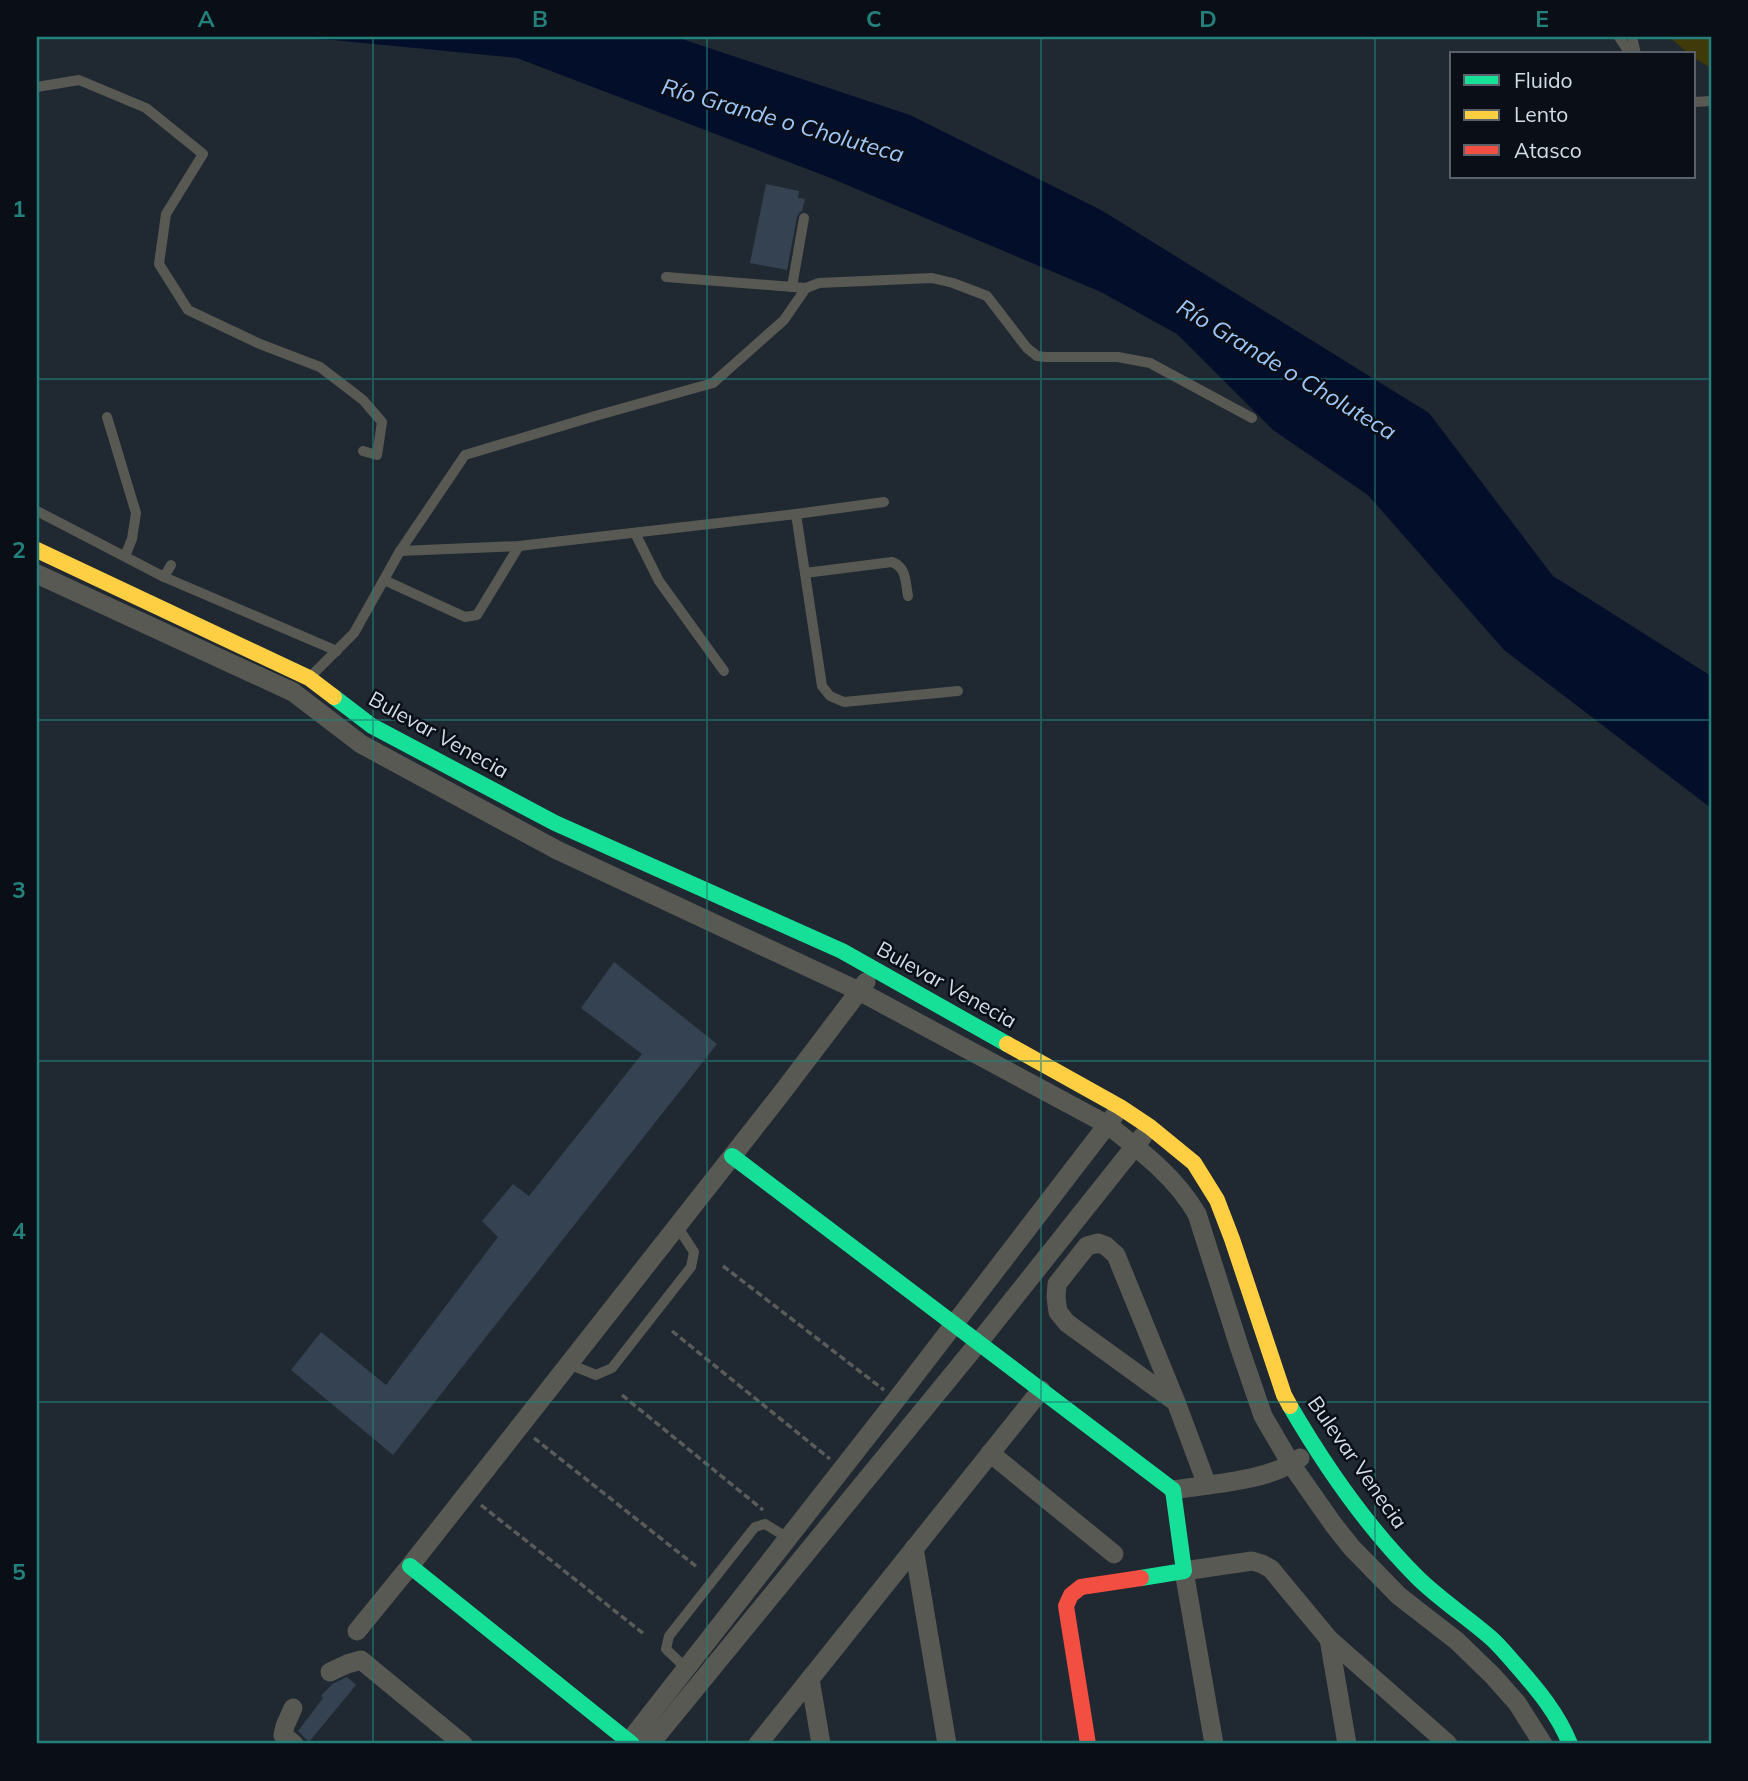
<svg xmlns="http://www.w3.org/2000/svg" width="1748" height="1781" font-family="Mulish,sans-serif">
<style>
.green{fill:#403909}
.water{fill:#030f2a}
.building{fill:#354251}
.lines{fill:none;stroke-linecap:round;stroke-linejoin:round}
.path{stroke:#5a5c5a;stroke-width:3.5;stroke-dasharray:7 3.5;stroke-linecap:butt}
.lane{stroke:#585952;stroke-width:10}
.street{stroke:#585952;stroke-width:19}
.fast{stroke:#16e098;stroke-width:16}
.slow{stroke:#ffcf43;stroke-width:16}
.jam{stroke:#f24e42;stroke-width:16}
.grid{fill:none;stroke:#23807a;stroke-width:2;stroke-opacity:0.55}
.labels{text-anchor:middle;dominant-baseline:central;stroke-width:5;stroke-linejoin:round;paint-order:stroke}
.street-label{font-size:21px;fill:#d3dce6;stroke:#0a0f17}
.water-label{font-size:23px;font-style:italic;fill:#9dc6f8;stroke:#0a0f17}
.neatline{fill:none;stroke:#23807a;stroke-width:2.5}
.grid-label{font-size:23px;text-anchor:middle;font-weight:bold;fill:#23807a}
</style>
<rect width="100%" height="100%" fill="#202831"/>
<!-- green -->
<polygon class="green" points="1669,37 1711,37 1711,68 1694,58 1694,54 1689,54"/>
<!-- water -->
<polygon class="water" points="273,37 676,37 910,115 1101,210 1429,413 1553,576 1711,676 1711,808 1504,650 1368,495 1273,430 1177,334 1101,292 828,177 517,58 333,40"/>
<!-- building -->
<g class="building">
<polygon points="766,184 799,191 798,198 805,199 802,211 799,213 797,217 787,270 750,263"/>
<polygon points="614,962 717,1044 393,1455 291,1370 321,1332 386,1385 498,1237 482,1221 513,1184 529,1196 642,1054 581,1008"/>
<polygon points="347,1677 356,1685 309,1742 298,1731 323,1698 321,1696 332,1684"/>
</g>
<g class="lines">
<!-- path -->
<g class="path">
<polyline points="723,1266 884,1390"/>
<polyline points="672,1331 830,1459"/>
<polyline points="622,1395 763,1510"/>
<polyline points="534,1438 697,1567"/>
<polyline points="481,1505 644,1634"/>
</g>
<!-- lane -->
<g class="lane">
<polyline points="1619,37 1630,54"/>
<polyline points="1632,37 1636,54"/>
<polyline points="37,87 79,80 146,108 203,154 166,214 159,264 188,310 260,344 320,367 363,400 382,422 377,455 363,451"/>
<polyline points="1694,102 1711,101"/>
<polyline points="666,277 806,288"/>
<polyline points="792,287 804,218"/>
<polyline points="107,417 136,513 132,539 125,556"/>
<polyline points="37,511 164,577 337,651"/>
<polyline points="796,514 822,686 830,696 844,702 958,691"/>
<polyline points="635,533 659,581 724,671"/>
<polyline points="400,551 519,546 796,514 884,502"/>
<path d="M805,573L892,562C907,568 905,581 908,596"/>
<polyline points="164,577 171,565"/>
<polyline points="384,580 465,617 477,615 519,546"/>
<polyline points="312,675 354,633 400,551 465,455 595,416 713,383 784,320 806,288 819,283 932,278 953,283 987,296 1027,348 1037,356 1046,357 1118,357 1150,363 1252,418"/>
<polyline points="569,1364 596,1375 612,1368 691,1267 694,1252 677,1226"/>
<polyline points="686,1668 666,1649 669,1636 755,1527 765,1524 788,1538"/>
</g>
<!-- street -->
<g class="street">
<path d="M37,574L293,692L361,744L557,850L859,991L1108,1125C1141,1151 1176,1177 1197,1214L1240,1349L1263,1416L1291,1464L1333,1524L1352,1548L1399,1596L1457,1641L1493,1676L1517,1703L1543,1744"/>
<polyline points="1176,1402 1067,1323 1058,1312 1056,1297 1057,1284 1087,1246 1098,1243 1106,1246 1116,1255 1176,1402 1207,1485"/>
<polyline points="990,1453 1114,1554"/>
<path d="M1173,1490C1211,1484 1270,1481 1300,1458"/>
<polyline points="914,1548 947,1744"/>
<polyline points="357,1631 410,1566 781,1094 866,982"/>
<polyline points="1329,1639 1347,1744"/>
<polyline points="330,1672 347,1664 361,1660 463,1744"/>
<polyline points="810,1679 821,1744"/>
<polyline points="293,1708 285,1726 283,1735 294,1744"/>
<polyline points="627,1744 896,1400 1114,1116"/>
<polyline points="650,1744 979,1342 1143,1136"/>
<polyline points="758,1744 1041,1390"/>
<polyline points="1214,1744 1184,1571 1252,1561 1262,1564 1271,1569 1329,1639 1448,1744"/>
</g>
<!-- fast -->
<g class="fast">
<polyline points="334,697 372,726 555,823 842,951 1007,1044"/>
<polyline points="732,1156 1173,1490 1184,1571 1141,1578"/>
<path d="M1290,1406C1326,1468 1366,1526 1417,1577C1439,1599 1467,1617 1491,1638C1500,1646 1508,1656 1516,1665C1538,1690 1558,1714 1570,1744"/>
<polyline points="410,1566 632,1744"/>
</g>
<!-- slow -->
<g class="slow">
<polyline points="37,550 309,678 334,697"/>
<polyline points="1007,1044 1120,1107 1150,1127 1194,1163 1217,1200 1232,1239 1284,1395 1290,1406"/>
</g>
<!-- jam -->
<polyline class="jam" points="1088,1744 1066,1606 1071,1595 1081,1587 1141,1578"/>
</g>
<!-- grid -->
<path class="grid" d="M373,37V1744M707,37V1744M1041,37V1744M1375,37V1744M37,379H1711M37,720H1711M37,1061H1711M37,1402H1711"/>
<g class="labels">
<!-- street labels -->
<g class="street-label">
<text transform="translate(439 734) rotate(29)">Bulevar Venecia</text>
<text transform="translate(947 984) rotate(29)">Bulevar Venecia</text>
<text transform="translate(1358 1462) rotate(55)">Bulevar Venecia</text>
</g>
<!-- water labels -->
<g class="water-label">
<text transform="translate(783 120) rotate(16)">Río Grande o Choluteca</text>
<text transform="translate(1287 369) rotate(31)">Río Grande o Choluteca</text>
</g>
</g>
<!-- border -->
<rect width="1748" height="1781" fill="none" stroke="#0a0f17" stroke-width="77"/>
<!-- legend -->
<rect x="1450" y="52" width="245" height="126" fill="#0a0f17" stroke="#5a616a" stroke-width="2"/>
<rect x="1464" y="75" width="35" height="10" fill="#16e098" stroke="#5a616a" stroke-width="2"/>
<text x="1514" y="88" font-size="21" fill="#d3dce6">Fluido</text>
<rect x="1464" y="110" width="35" height="10" fill="#ffcf43" stroke="#5a616a" stroke-width="2"/>
<text x="1514" y="122" font-size="21" fill="#d3dce6">Lento</text>
<rect x="1464" y="145" width="35" height="10" fill="#f24e42" stroke="#5a616a" stroke-width="2"/>
<text x="1514" y="158" font-size="21" fill="#d3dce6">Atasco</text>
<rect x="38" y="38" width="1672" height="1704" class="neatline"/>
<g class="grid-label">
<text x="206" y="27">A</text>
<text x="540" y="27">B</text>
<text x="874" y="27">C</text>
<text x="1208" y="27">D</text>
<text x="1542" y="27">E</text>
<text x="19" y="217">1</text>
<text x="19" y="558">2</text>
<text x="19" y="898">3</text>
<text x="19" y="1239">4</text>
<text x="19" y="1580">5</text>
</g>
</svg>
